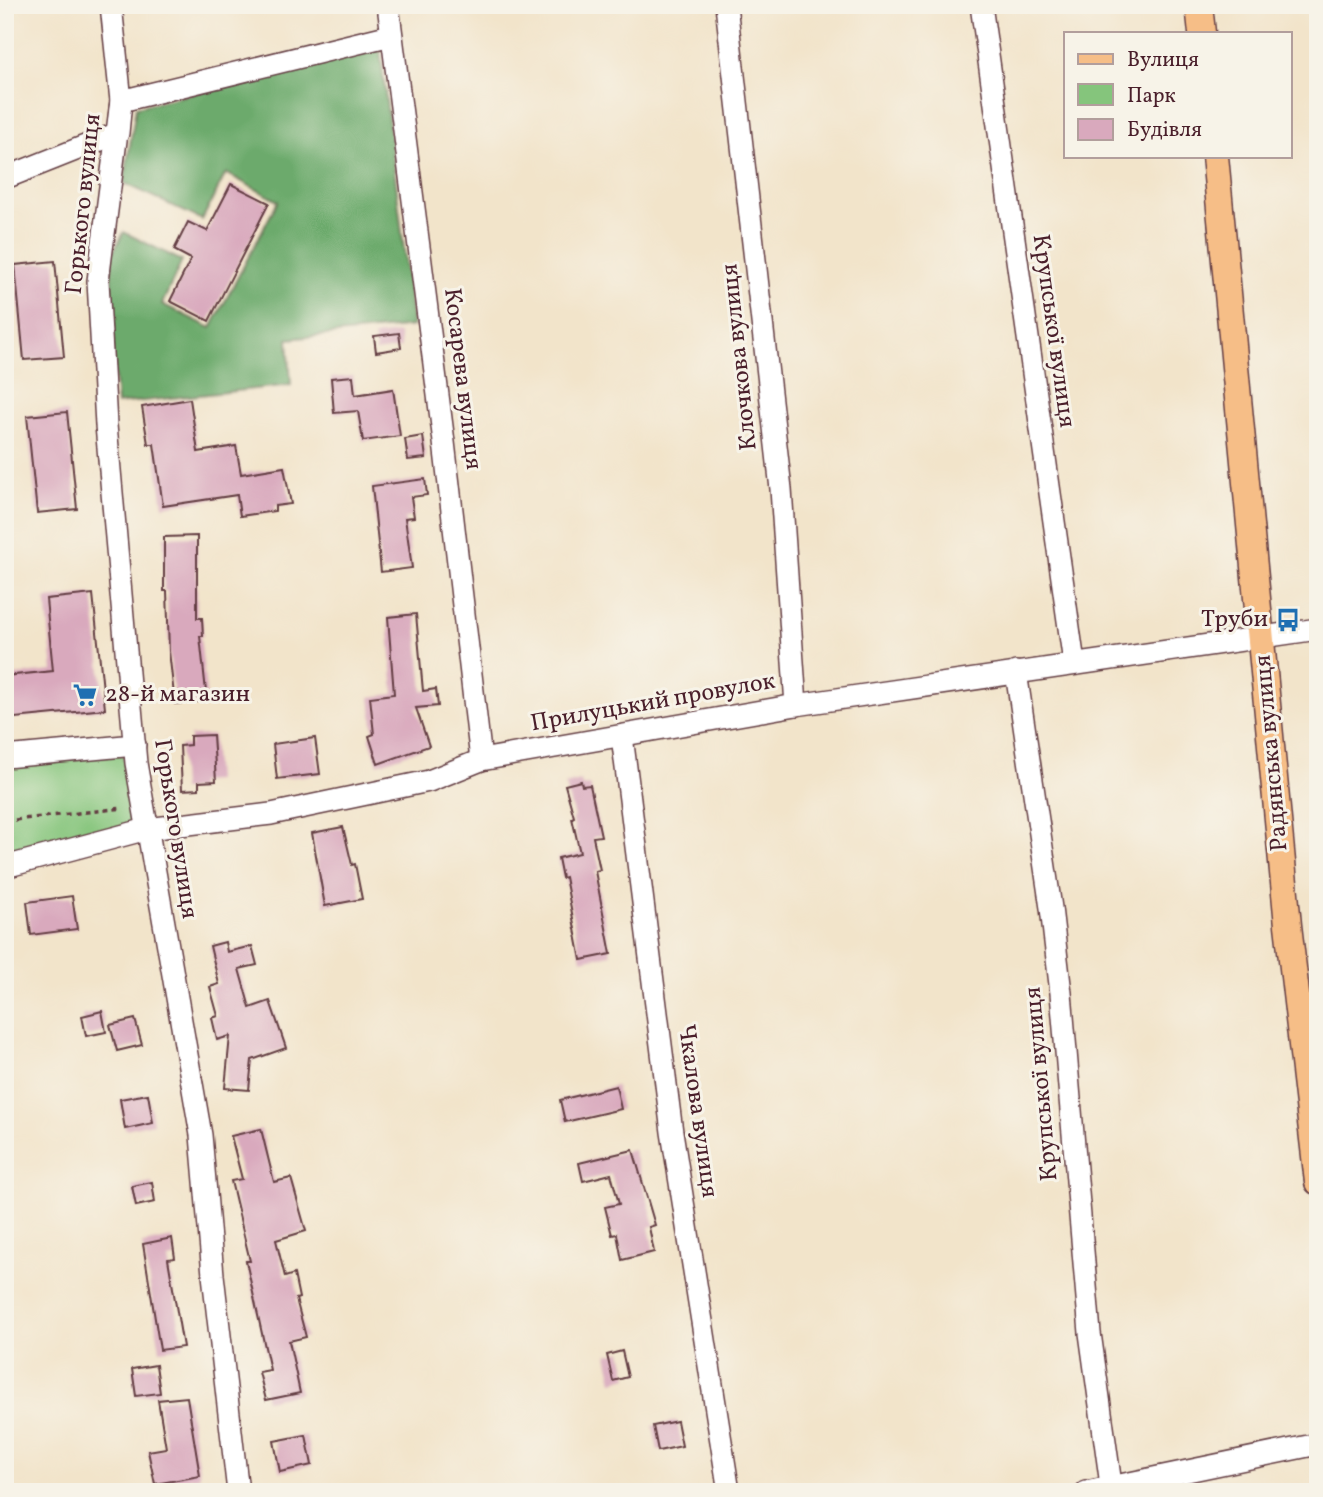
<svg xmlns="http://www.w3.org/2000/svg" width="1323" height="1497" font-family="Vollkorn,serif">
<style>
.green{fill:#85c57c;stroke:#687254;stroke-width:2}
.forest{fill:#6caa6c;stroke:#5b644c;stroke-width:2}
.building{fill:#d9a9bd}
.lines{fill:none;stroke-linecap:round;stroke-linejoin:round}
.minor-casing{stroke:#633d43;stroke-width:24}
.major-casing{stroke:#633d43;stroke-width:29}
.path{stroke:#633d43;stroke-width:3.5;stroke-dasharray:5 5;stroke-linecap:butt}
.minor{stroke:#fff;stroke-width:21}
.major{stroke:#f6be87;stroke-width:26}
.labels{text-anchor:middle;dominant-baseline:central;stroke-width:6;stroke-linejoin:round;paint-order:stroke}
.street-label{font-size:24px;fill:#4a1f2b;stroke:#f7f3e8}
.poi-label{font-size:24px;fill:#4a1f2b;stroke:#f7f3e8;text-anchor:end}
</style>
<rect width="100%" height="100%" fill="#f7f3e8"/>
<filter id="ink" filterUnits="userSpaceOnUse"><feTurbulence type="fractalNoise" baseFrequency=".0143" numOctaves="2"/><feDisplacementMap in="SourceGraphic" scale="14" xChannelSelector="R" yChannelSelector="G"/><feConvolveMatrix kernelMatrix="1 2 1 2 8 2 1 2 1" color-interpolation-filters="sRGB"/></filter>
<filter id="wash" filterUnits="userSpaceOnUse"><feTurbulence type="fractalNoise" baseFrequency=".00686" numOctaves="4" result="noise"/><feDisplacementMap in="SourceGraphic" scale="28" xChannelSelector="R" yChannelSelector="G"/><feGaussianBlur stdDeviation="1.57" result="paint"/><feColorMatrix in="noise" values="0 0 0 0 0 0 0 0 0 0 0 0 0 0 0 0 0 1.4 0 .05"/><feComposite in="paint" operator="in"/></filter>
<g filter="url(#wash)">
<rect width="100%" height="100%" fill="#f2e4ca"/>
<!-- green -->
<polygon class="green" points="123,754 131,825 5,857 5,765"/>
<!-- forest -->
<polygon class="forest" points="380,49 413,326 288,339 291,385 117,404 110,321 112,254 124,232 182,261 162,304 211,328 278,201 226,173 202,220 124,183 136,107"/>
<g id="blocks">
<!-- building -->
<g class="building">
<polygon points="231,184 269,203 209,321 170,301 191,259 174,250 188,222 207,231"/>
<polygon points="55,261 64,357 24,360 15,265"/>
<polygon points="399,333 401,348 376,352 374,336"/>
<polygon points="353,376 355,395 393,389 400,436 363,441 358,411 334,413 331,378"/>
<polygon points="190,399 198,452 236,446 241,474 284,467 291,504 275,506 275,511 240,516 237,495 163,506 154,444 148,444 142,407"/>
<polygon points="67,412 77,509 37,513 27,416"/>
<polygon points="423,436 426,458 408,460 405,439"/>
<polygon points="425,479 427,495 411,497 414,517 405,518 412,568 381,572 372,486"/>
<polygon points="197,536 197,618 202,618 203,636 200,636 207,701 175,704 169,651 167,591 164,591 164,537"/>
<polygon points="93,594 105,709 5,719 5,676 53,671 46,599"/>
<polygon points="416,614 423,691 436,689 438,706 416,708 429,746 378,764 369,736 374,734 370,697 394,694 388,617"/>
<polygon points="213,735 216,781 199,782 199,789 182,790 180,746 190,745 190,736"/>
<polygon points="315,738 320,774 277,779 273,744"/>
<polygon points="581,781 582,786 590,785 601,836 593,837 600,870 595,871 611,954 581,960 565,877 562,878 558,858 580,853 572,818 574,817 565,785"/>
<polygon points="343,827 352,865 355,864 362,899 325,906 312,833"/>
<polygon points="72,896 77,929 31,935 27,902"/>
<polygon points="225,942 227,952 252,946 257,965 239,969 250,1008 270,1001 286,1048 252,1060 249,1090 225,1088 230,1036 217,1040 212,1018 218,1016 210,987 219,984 210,946"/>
<polygon points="102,1011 106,1032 86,1036 82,1016"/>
<polygon points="135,1019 142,1045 117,1051 110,1025"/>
<polygon points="616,1086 621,1109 565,1122 560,1100"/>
<polygon points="148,1094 153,1123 125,1129 120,1099"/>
<polygon points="261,1129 274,1182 291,1178 306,1231 276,1240 285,1277 294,1274 299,1298 296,1299 306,1337 289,1341 300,1393 266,1400 259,1372 270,1370 246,1261 250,1261 231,1181 242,1179 231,1136"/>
<polygon points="633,1150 655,1225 649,1227 654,1252 622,1260 617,1234 612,1235 605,1207 619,1204 611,1174 583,1181 579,1163"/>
<polygon points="152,1182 155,1202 136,1206 132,1186"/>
<polygon points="172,1238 175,1258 168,1259 183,1347 160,1350 143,1244"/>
<polygon points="622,1351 628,1377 613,1381 607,1355"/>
<polygon points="156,1365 160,1393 136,1396 132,1369"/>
<polygon points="187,1397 200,1476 155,1484 148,1451 166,1448 158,1400"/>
<polygon points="677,1421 682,1446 658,1451 653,1426"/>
<polygon points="306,1435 312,1465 280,1472 274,1441"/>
</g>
</g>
</g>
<g filter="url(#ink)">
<use href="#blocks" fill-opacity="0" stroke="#633d43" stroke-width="2"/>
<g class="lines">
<!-- minor casing -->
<g class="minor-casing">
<g id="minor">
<polyline points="111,5 121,101 98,281 106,425 136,763 201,1135 213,1275 238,1492"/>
<polyline points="388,5 444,442 481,760"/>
<polyline points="726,5 781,489 796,705"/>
<polyline points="981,5 1074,663"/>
<polyline points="5,178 118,133 121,101 391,35"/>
<polyline points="1016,672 1051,908 1061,993 1090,1333 1112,1492"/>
<polyline points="622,736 672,1132 729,1492"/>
<polyline points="5,757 135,745"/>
<polyline points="5,867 147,829 271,814 429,781 481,760 796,705 1318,629"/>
<polyline points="1086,1492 1318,1444"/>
</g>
</g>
<!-- major casing -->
<g class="major-casing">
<g id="major">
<polyline points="1199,5 1202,33"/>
<polyline points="1215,156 1288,925 1318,1182"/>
</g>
</g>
<!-- path -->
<polyline class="path" points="5,821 124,808"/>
<!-- minor -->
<use href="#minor" class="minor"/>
<!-- major -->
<use href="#major" class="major"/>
</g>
</g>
<!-- icons -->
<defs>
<g id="bus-bare" transform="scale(1.89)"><path d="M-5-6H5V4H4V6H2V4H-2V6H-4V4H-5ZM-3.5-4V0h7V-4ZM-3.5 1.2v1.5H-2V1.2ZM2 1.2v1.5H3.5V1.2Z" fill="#1f6fb2" stroke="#f7f3e8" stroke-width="2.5" paint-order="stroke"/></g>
<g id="supermarket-bare" transform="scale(1.89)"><path d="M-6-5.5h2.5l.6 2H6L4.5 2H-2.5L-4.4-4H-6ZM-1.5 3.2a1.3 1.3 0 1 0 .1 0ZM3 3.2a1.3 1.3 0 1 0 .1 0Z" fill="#1f6fb2" stroke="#f7f3e8" stroke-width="2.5" paint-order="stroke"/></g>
</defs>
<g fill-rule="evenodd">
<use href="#bus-bare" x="1288" y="620"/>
<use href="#supermarket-bare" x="85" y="695"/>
</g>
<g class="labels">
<!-- street labels -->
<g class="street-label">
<text transform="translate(84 204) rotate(-84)">Горького вулиця</text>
<text transform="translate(1053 331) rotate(82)">Крупської вулиця</text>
<text transform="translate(740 357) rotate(-96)">Клочкова вулиця</text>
<text transform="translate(462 379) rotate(83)">Косарева вулиця</text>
<text transform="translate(653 703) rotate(-10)">Прилуцький провулок</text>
<text transform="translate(1272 753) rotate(-95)">Радянська вулиця</text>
<text transform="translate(175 829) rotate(81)">Горького вулиця</text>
<text transform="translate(1042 1084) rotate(-95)">Крупської вулиця</text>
<text transform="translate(697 1111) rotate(82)">Чкалова вулиця</text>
</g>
<!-- poi labels -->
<g class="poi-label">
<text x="1268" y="620">Труби</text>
<text x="105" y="695" text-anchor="start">28-й магазин</text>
</g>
</g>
<!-- margin -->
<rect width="1323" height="1497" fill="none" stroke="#f7f3e8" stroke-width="28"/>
<!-- legend -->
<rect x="1064" y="32" width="228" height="126" fill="#f7f3e8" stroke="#b29e9c" stroke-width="2"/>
<rect x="1078" y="54" width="35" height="10" fill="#f6be87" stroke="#b29e9c" stroke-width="2"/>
<text x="1127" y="66" font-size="21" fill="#4a1f2b">Вулиця</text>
<rect x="1078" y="84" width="35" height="21" fill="#85c57c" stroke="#b29e9c" stroke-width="2"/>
<text x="1127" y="102" font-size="21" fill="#4a1f2b">Парк</text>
<rect x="1078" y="119" width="35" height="21" fill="#d9a9bd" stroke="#b29e9c" stroke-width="2"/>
<text x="1127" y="136" font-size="21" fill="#4a1f2b">Будівля</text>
</svg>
